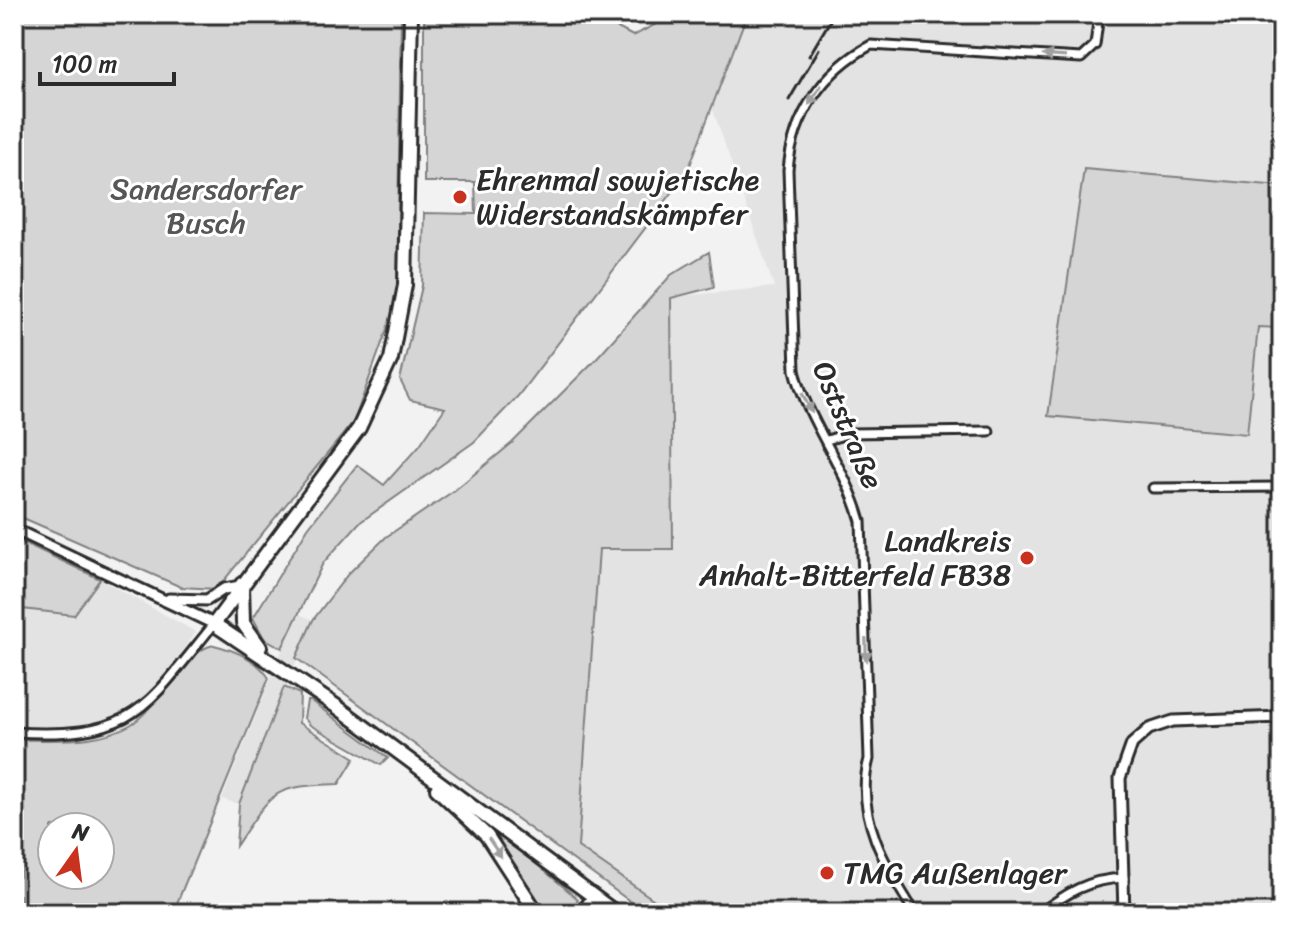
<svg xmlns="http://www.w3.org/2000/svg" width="1296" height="927" font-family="Sriracha,sans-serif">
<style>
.built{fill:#e3e3e3}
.green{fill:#d5d5d5;stroke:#808080;stroke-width:2;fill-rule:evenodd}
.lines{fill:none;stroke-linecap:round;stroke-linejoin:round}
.minor-casing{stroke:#2b2b2b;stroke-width:13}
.tertiary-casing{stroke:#2b2b2b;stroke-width:15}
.primary-casing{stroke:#2b2b2b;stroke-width:18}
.minor{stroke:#fff;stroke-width:7}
.tertiary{stroke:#fff;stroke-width:9}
.primary{stroke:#fff;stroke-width:12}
.rail{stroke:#2b2b2b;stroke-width:3}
.oneway{fill:#a0a0a0}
.poi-dot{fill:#c8321e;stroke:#fff;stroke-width:3}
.labels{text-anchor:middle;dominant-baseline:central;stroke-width:6;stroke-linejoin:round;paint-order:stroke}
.poi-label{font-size:30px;fill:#2b2b2b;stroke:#fff;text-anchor:start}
.park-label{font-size:30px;fill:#565656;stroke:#fff}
.street-label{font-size:30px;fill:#2b2b2b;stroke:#fff}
</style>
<rect width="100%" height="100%" fill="#f2f2f2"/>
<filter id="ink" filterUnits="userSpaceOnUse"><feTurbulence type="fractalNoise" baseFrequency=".0125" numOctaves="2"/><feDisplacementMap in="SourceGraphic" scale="16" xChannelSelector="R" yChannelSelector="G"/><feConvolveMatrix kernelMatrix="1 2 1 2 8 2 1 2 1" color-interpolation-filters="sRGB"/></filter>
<g filter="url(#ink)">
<!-- built -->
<g class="built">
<polygon points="680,14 1282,14 1282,913 673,913 578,847 599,549 673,548 671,297 774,287"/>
<polygon points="100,579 196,632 153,694 117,720 84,727 14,729 14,608 74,615"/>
<polygon points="297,613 313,620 239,804 222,799"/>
</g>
<!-- green -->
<g class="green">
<polygon points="14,14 401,14 397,301 354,421 217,589 181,587 14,514"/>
<polygon points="424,14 607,14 610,24 633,36 675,14 747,14 687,173 518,396 474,442 359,523 323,563 282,648 264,638 253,618 308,528 357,465 384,485 419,446 445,408 410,400 400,380 422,286 424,213 476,214 475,182 424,182"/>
<polygon points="1084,169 1282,186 1282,328 1258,327 1247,434 1048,416"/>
<polygon points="709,252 714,287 671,298 673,549 599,549 578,847 673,913 646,913 296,658 313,620 348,574 386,537 455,490 512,443 593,362 671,275"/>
<polygon points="14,538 100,579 74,615 14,608"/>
<path d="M214,645C234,650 258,660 269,678L173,913H21L20,740C57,739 96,744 130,725C159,708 185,649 214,645ZM52,827H100V875H52Z"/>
<path d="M284,687L300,694L299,723L355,758L339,784C271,786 273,791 236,846L239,804Z"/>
<polygon points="307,701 311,701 388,758 381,765 310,725 304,718"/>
<polygon points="481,817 578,899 569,913 540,913 477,821"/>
</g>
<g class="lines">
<!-- minor casing -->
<g class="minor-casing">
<g id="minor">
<polyline points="827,440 850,433 989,431"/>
<polyline points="1153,488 1282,487"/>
<path d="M14,732C134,739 144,710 214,624"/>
<path d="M915,913C886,868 854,814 869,759L861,521C846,467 808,423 795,370L788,170C793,115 823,71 871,45L1081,58L1095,45L1099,14"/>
<path d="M1040,913C1067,893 1088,879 1124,878"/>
</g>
</g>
<!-- tertiary casing -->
<g class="tertiary-casing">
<g id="tertiary">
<polyline points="14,529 214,624"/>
<polyline points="169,599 207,600 224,589 240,586"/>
<polyline points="1124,913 1120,778 1132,744 1149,729 1173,721 1282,717"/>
</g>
</g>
<!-- primary casing -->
<g class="primary-casing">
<g id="primary">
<polyline points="411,14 405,285 391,359 359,428 214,624 336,706 616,913"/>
<polyline points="242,584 243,623 260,647"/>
<polyline points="437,789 487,836 537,913"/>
<polyline points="582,913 594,898"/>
</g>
</g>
<!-- minor -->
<use href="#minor" class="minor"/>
<!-- tertiary -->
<use href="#tertiary" class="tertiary"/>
<!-- primary -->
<use href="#primary" class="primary"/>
<!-- rail -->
<g class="rail">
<polyline points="809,56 831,19"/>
<polyline points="789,100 819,49"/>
</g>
</g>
<!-- one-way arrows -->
<defs><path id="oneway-solid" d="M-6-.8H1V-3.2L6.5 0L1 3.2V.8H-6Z" transform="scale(2)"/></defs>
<g class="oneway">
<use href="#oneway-solid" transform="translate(1054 56) rotate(-176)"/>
<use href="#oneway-solid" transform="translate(815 95) rotate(123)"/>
<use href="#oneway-solid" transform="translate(807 403) rotate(63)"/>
<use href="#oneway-solid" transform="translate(866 650) rotate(89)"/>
<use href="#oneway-solid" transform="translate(495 848) rotate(56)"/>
</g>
</g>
<!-- markers -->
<g class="poi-dot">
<circle cx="460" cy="197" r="8"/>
<circle cx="1027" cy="558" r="8"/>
<circle cx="827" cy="873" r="8"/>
</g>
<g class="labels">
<!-- poi labels -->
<g class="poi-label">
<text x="476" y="180">Ehrenmal sowjetische<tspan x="476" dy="34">Widerstandskämpfer</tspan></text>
<text x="1011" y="541" text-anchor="end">Landkreis<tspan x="1011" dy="34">Anhalt-Bitterfeld FB38</tspan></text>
<text x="843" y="873">TMG Außenlager</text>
</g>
<!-- park labels -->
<g class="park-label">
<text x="206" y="189">Sandersdorfer<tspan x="206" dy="34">Busch</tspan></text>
</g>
<!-- street labels -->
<g class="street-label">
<text transform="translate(848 425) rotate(67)">Oststraße</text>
</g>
</g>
<!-- margin -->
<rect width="1296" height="927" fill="none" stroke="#fff" stroke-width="48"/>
<rect x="24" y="24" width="1248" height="879" fill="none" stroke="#2b2b2b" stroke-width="3" filter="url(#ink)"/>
<!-- north arrow -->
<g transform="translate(76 851) rotate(14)"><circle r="38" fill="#ffffff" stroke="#aaaaaa" stroke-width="2"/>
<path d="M0-6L14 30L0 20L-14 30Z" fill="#c8321e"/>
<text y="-12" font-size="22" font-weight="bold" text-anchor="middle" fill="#2b2b2b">N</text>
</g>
<!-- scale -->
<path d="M40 72v12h134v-12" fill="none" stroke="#2b2b2b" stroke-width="4"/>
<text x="52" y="72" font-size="24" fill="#2b2b2b" stroke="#ffffff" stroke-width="6" paint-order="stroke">100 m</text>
</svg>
